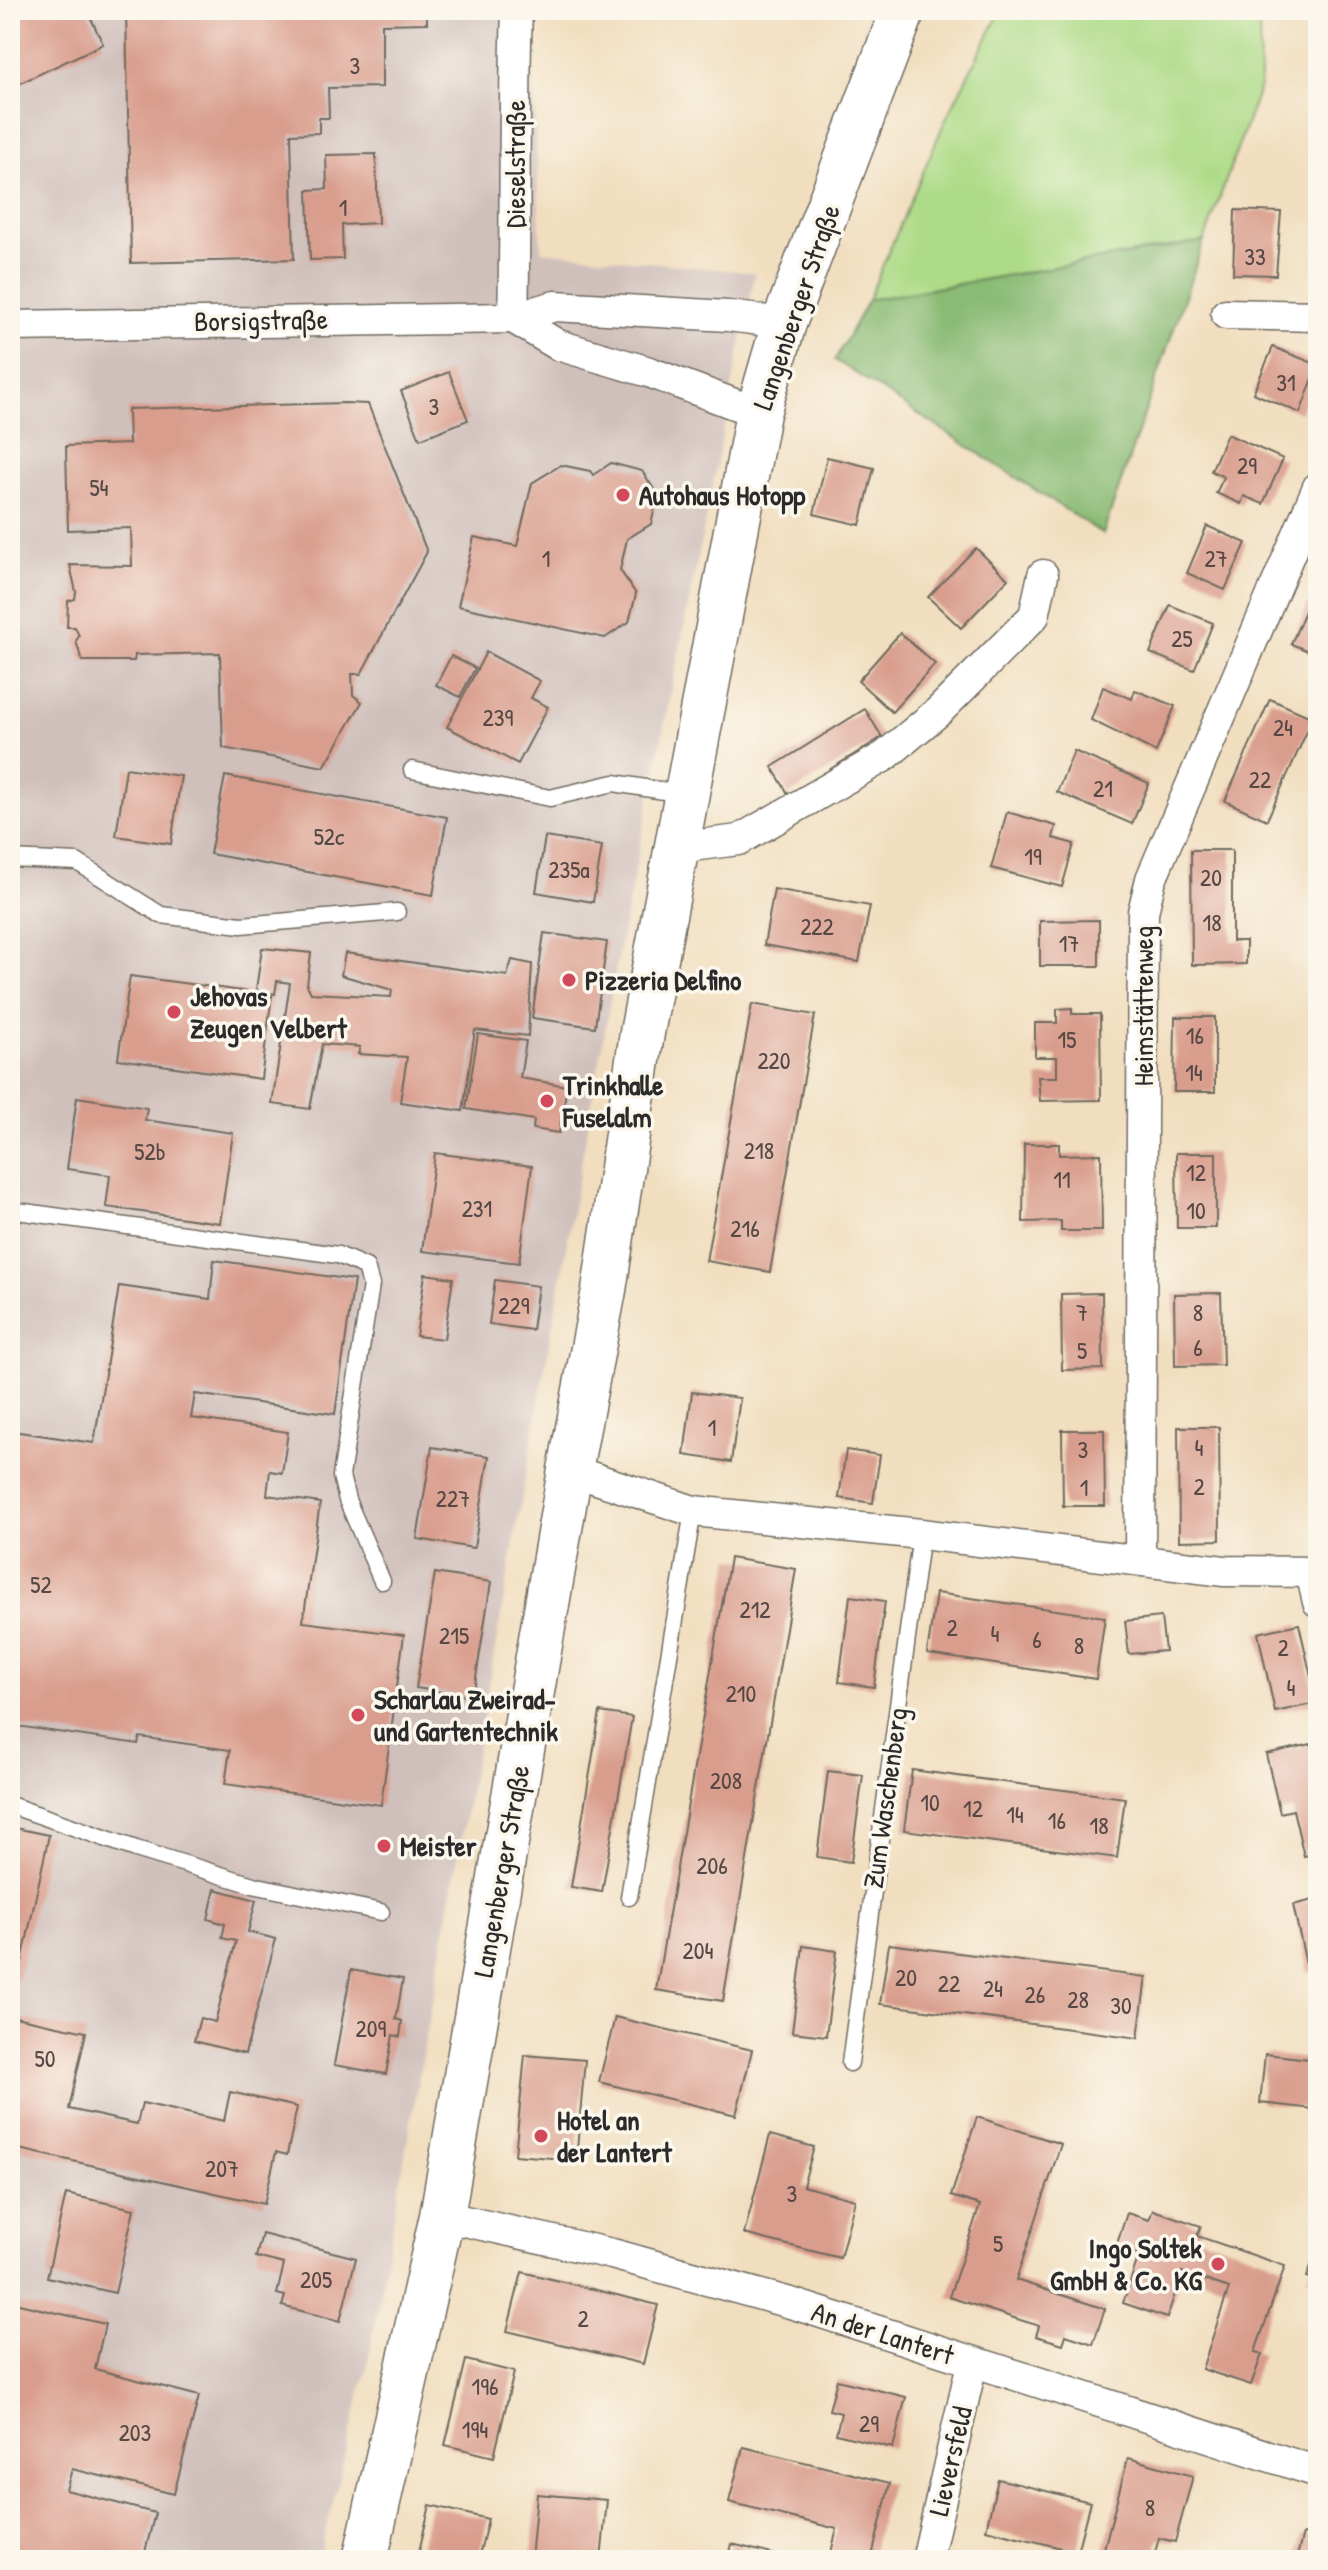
<svg xmlns="http://www.w3.org/2000/svg" width="1328" height="2570" font-family="'Patrick Hand',sans-serif">
<style>
.industrial{fill:#d0c0bc}
.green{fill:#addb87;stroke:#6c8359;stroke-width:2}
.forest{fill:#8abb74;stroke:#5a7350;stroke-width:2}
.building{fill:#d99d8d}
.lines{fill:none;stroke-linecap:round;stroke-linejoin:round}
.service-casing{stroke:#706a5f;stroke-width:19}
.minor-casing{stroke:#706a5f;stroke-width:33}
.secondary-casing{stroke:#706a5f;stroke-width:47}
.service{stroke:#fff;stroke-width:16}
.minor{stroke:#fff;stroke-width:30}
.secondary{stroke:#fff;stroke-width:44}
.poi-dot{fill:#d1495b;stroke:#fbf7ec;stroke-width:3}
.labels{text-anchor:middle;dominant-baseline:central;stroke-width:7;stroke-linejoin:round;paint-order:stroke}
.number-label{font-size:24px;fill:#564844}
.street-label{font-size:28px;fill:#2b2b2b;stroke:#fbf7ec}
.poi-label{font-size:28px;font-weight:bold;fill:#2b2b2b;stroke:#fbf7ec;text-anchor:start}
</style>
<rect width="100%" height="100%" fill="#fbf7ec"/>
<filter id="ink" filterUnits="userSpaceOnUse"><feTurbulence type="fractalNoise" baseFrequency=".0125" numOctaves="2"/><feDisplacementMap in="SourceGraphic" scale="16" xChannelSelector="R" yChannelSelector="G"/><feConvolveMatrix kernelMatrix="1 2 1 2 8 2 1 2 1" color-interpolation-filters="sRGB"/></filter>
<filter id="wash" filterUnits="userSpaceOnUse"><feTurbulence type="fractalNoise" baseFrequency=".006" numOctaves="4" result="noise"/><feDisplacementMap in="SourceGraphic" scale="32" xChannelSelector="R" yChannelSelector="G"/><feGaussianBlur stdDeviation="1.8" result="paint"/><feColorMatrix in="noise" values="0 0 0 0 0 0 0 0 0 0 0 0 0 0 0 0 0 1.4 0 .05"/><feComposite in="paint" operator="in"/></filter>
<g filter="url(#wash)">
<rect width="100%" height="100%" fill="#f1debf"/>
<!-- industrial -->
<polygon class="industrial" points="10,10 530,10 541,251 755,273 620,945 367,2368 318,2560 10,2560"/>
<!-- green -->
<polygon class="green" points="1001,10 1259,10 1260,86 1204,241 868,300 945,121"/>
<!-- forest -->
<polygon class="forest" points="1204,241 1103,534 835,360 868,300"/>
<g id="blocks">
<!-- building -->
<g class="building">
<polygon points="10,10 87,10 103,44 10,88"/>
<polygon points="126,10 427,10 427,23 382,24 382,87 328,88 329,118 319,118 319,133 291,134 294,259 131,263"/>
<polygon points="376,154 378,223 342,225 343,259 310,260 308,190 327,189 326,155"/>
<polygon points="1235,210 1281,212 1276,275 1233,274"/>
<polygon points="1273,347 1318,365 1300,413 1253,393"/>
<polygon points="449,372 468,420 420,439 401,391"/>
<polygon points="345,403 368,404 427,552 361,674 352,674 353,695 362,702 324,767 223,748 220,653 135,655 134,661 82,661 76,641 79,636 75,627 67,627 68,601 75,599 76,592 70,565 132,566 131,528 68,530 66,446 129,444 128,409"/>
<polygon points="1227,434 1283,459 1263,504 1244,496 1241,504 1216,493 1224,477 1211,471"/>
<polygon points="827,457 874,468 860,525 814,514"/>
<polygon points="611,463 642,471 658,495 651,524 627,539 620,570 636,594 629,622 605,638 458,606 474,537 517,546 532,483 561,465 590,471 593,475"/>
<polygon points="1207,526 1246,543 1225,590 1187,573"/>
<polygon points="976,548 1008,579 961,628 928,597"/>
<polygon points="1318,581 1318,655 1291,644"/>
<polygon points="1170,605 1213,623 1194,670 1150,653"/>
<polygon points="900,633 935,664 892,712 858,681"/>
<polygon points="486,652 540,681 531,698 548,707 518,764 447,727"/>
<polygon points="451,656 475,668 460,697 436,685"/>
<polygon points="1103,687 1132,699 1135,690 1175,706 1156,752 1091,720"/>
<polygon points="1270,699 1313,718 1267,820 1225,801"/>
<polygon points="865,709 882,737 789,795 772,767"/>
<polygon points="1074,751 1149,783 1132,824 1057,792"/>
<polygon points="126,768 181,776 171,844 116,836"/>
<polygon points="225,776 447,817 433,895 210,854"/>
<polygon points="1007,812 1056,826 1053,838 1074,844 1062,887 991,868"/>
<polygon points="545,837 602,846 593,902 536,892"/>
<polygon points="1191,850 1232,850 1232,941 1246,941 1246,964 1192,965"/>
<polygon points="774,889 870,906 859,962 764,945"/>
<polygon points="1099,920 1099,966 1040,966 1040,921"/>
<polygon points="544,933 607,942 595,1027 532,1018"/>
<polygon points="262,948 311,953 307,985 311,993 391,997 392,990 341,975 345,953 507,976 512,960 532,964 528,1036 475,1030 463,1111 400,1102 407,1057 358,1054 360,1047 322,1044 310,1109 272,1104 290,983 277,981 275,994 256,990"/>
<polygon points="130,976 272,995 261,1079 118,1059"/>
<polygon points="752,1004 815,1015 770,1272 706,1261"/>
<polygon points="1072,1008 1072,1014 1100,1014 1101,1100 1040,1101 1038,1077 1057,1077 1057,1057 1035,1057 1035,1023 1057,1023 1057,1009"/>
<polygon points="1175,1017 1215,1017 1215,1092 1174,1092"/>
<polygon points="478,1034 526,1041 520,1078 567,1086 559,1133 533,1129 534,1120 466,1109"/>
<polygon points="77,1097 147,1108 145,1120 233,1133 220,1223 106,1207 110,1175 67,1169"/>
<polygon points="1024,1144 1059,1144 1059,1155 1101,1154 1102,1231 1061,1231 1061,1221 1023,1222"/>
<polygon points="435,1153 532,1166 519,1263 422,1251"/>
<polygon points="1176,1153 1216,1153 1216,1228 1177,1228"/>
<polygon points="214,1260 354,1280 335,1414 195,1394 191,1418 288,1432 282,1473 270,1471 267,1495 320,1503 303,1622 404,1635 381,1805 225,1784 230,1750 140,1737 138,1744 10,1725 12,1431 94,1443 119,1286 210,1299"/>
<polygon points="425,1274 453,1278 444,1339 416,1336"/>
<polygon points="495,1280 538,1286 532,1330 489,1324"/>
<polygon points="1102,1293 1103,1369 1062,1370 1061,1294"/>
<polygon points="1221,1293 1223,1365 1175,1366 1174,1294"/>
<polygon points="692,1392 740,1398 731,1462 684,1455"/>
<polygon points="1178,1427 1219,1427 1220,1540 1179,1541"/>
<polygon points="1062,1430 1104,1430 1105,1506 1063,1506"/>
<polygon points="432,1447 489,1456 474,1548 417,1539"/>
<polygon points="846,1450 880,1455 873,1503 839,1498"/>
<polygon points="730,1558 796,1569 723,2001 656,1990"/>
<polygon points="435,1573 491,1582 473,1697 416,1688"/>
<polygon points="936,1593 1105,1617 1096,1679 927,1654"/>
<polygon points="850,1596 885,1601 874,1687 839,1682"/>
<polygon points="1161,1617 1165,1651 1129,1654 1125,1621"/>
<polygon points="1299,1624 1317,1703 1275,1712 1258,1633"/>
<polygon points="600,1712 632,1717 602,1892 571,1887"/>
<polygon points="1316,1743 1318,1853 1304,1856 1293,1810 1280,1813 1266,1754"/>
<polygon points="912,1770 1125,1798 1117,1858 904,1830"/>
<polygon points="828,1771 863,1775 851,1862 817,1857"/>
<polygon points="10,1827 49,1835 18,1980 10,1978"/>
<polygon points="215,1889 256,1900 248,1932 276,1939 245,2054 194,2041 200,2018 215,2022 236,1941 222,1938 225,1924 208,1919"/>
<polygon points="1318,1899 1318,1971 1308,1973 1293,1905"/>
<polygon points="889,1944 1146,1977 1138,2038 880,2004"/>
<polygon points="803,1946 837,1951 826,2036 792,2032"/>
<polygon points="351,1970 403,1979 396,2019 402,2021 400,2037 393,2035 386,2074 334,2065"/>
<polygon points="10,2016 86,2032 69,2109 137,2124 142,2103 224,2121 230,2092 297,2107 287,2155 276,2152 264,2204 10,2147"/>
<polygon points="615,2017 752,2050 736,2115 599,2082"/>
<polygon points="1265,2054 1318,2060 1313,2109 1260,2103"/>
<polygon points="525,2055 585,2060 576,2160 515,2155"/>
<polygon points="977,2117 1061,2144 1016,2280 1105,2309 1093,2344 1066,2335 1063,2344 1036,2336 1039,2326 949,2297 980,2205 951,2196"/>
<polygon points="770,2135 814,2147 803,2186 855,2200 840,2258 744,2234"/>
<polygon points="66,2194 134,2209 115,2293 47,2277"/>
<polygon points="1153,2210 1201,2226 1197,2236 1285,2266 1255,2352 1262,2354 1251,2385 1202,2369 1229,2288 1182,2272 1167,2318 1123,2303 1139,2255 1116,2247 1127,2213 1149,2220"/>
<polygon points="262,2234 356,2258 340,2321 282,2306 285,2296 277,2294 284,2264 256,2257"/>
<polygon points="1318,2247 1318,2281 1307,2277"/>
<polygon points="522,2272 658,2305 643,2364 507,2331"/>
<polygon points="10,2302 105,2324 95,2369 199,2396 174,2494 72,2469 66,2490 155,2513 143,2560 10,2560"/>
<polygon points="466,2360 514,2372 494,2457 445,2445"/>
<polygon points="837,2380 906,2397 893,2448 836,2434 841,2413 829,2410"/>
<polygon points="743,2447 890,2483 871,2560 829,2560 837,2529 729,2502"/>
<polygon points="1128,2458 1193,2476 1175,2542 1159,2538 1153,2560 1101,2560"/>
<polygon points="998,2479 1090,2502 1077,2552 986,2529"/>
<polygon points="537,2494 607,2500 601,2560 531,2560"/>
<polygon points="430,2505 488,2519 478,2560 417,2560"/>
<polygon points="1303,2534 1318,2537 1318,2560 1296,2560"/>
<polygon points="732,2544 792,2559 792,2560 728,2560"/>
</g>
</g>
</g>
<g filter="url(#ink)">
<use href="#blocks" fill-opacity="0" stroke="#706a5f" stroke-width="2"/>
<g class="lines">
<!-- service casing -->
<g class="service-casing">
<g id="service">
<polyline points="412,770 550,798 614,783 683,794"/>
<polyline points="10,859 77,862 161,915 241,925 397,912"/>
<polyline points="10,1210 338,1255 366,1267 371,1285 341,1476 347,1500 382,1581"/>
<polyline points="10,1805 136,1849 253,1885 381,1912"/>
<polyline points="629,1897 693,1511"/>
<polyline points="850,2063 921,1534"/>
</g>
</g>
<!-- minor casing -->
<g class="minor-casing">
<g id="minor">
<polyline points="1226,314 1318,316"/>
<path d="M513,318C516,215 513,113 517,10"/>
<polyline points="513,318 558,345 649,372 758,413"/>
<polyline points="10,326 513,318 555,306 728,316 784,323"/>
<polyline points="675,848 739,840 885,756 939,711 1034,616 1043,575"/>
<polyline points="570,1470 693,1511 921,1534 1224,1571 1318,1572"/>
<polyline points="1140,1560 1143,912 1151,879 1318,487"/>
<polyline points="1311,1573 1318,1602"/>
<polyline points="442,2216 612,2254 794,2304 1318,2472"/>
<polyline points="927,2560 972,2363"/>
</g>
</g>
<!-- secondary casing -->
<g class="secondary-casing">
<polyline id="secondary" points="365,2560 442,2216 570,1470 604,1290 642,1033 758,413 784,323 903,10"/>
</g>
<!-- service -->
<use href="#service" class="service"/>
<!-- minor -->
<use href="#minor" class="minor"/>
<!-- secondary -->
<use href="#secondary" class="secondary"/>
</g>
</g>
<!-- markers -->
<g class="poi-dot">
<circle cx="623" cy="495" r="8"/>
<circle cx="569" cy="980" r="8"/>
<circle cx="174" cy="1012" r="8"/>
<circle cx="547" cy="1101" r="8"/>
<circle cx="358" cy="1715" r="8"/>
<circle cx="384" cy="1846" r="8"/>
<circle cx="541" cy="2136" r="8"/>
<circle cx="1218" cy="2264" r="8"/>
</g>
<g class="labels">
<!-- number labels -->
<g class="number-label">
<text x="355" y="65">3</text>
<text x="343" y="207">1</text>
<text x="1255" y="256">33</text>
<text x="1286" y="382">31</text>
<text x="434" y="406">3</text>
<text x="1247" y="465">29</text>
<text x="99" y="487">54</text>
<text x="546" y="558">1</text>
<text x="1216" y="558">27</text>
<text x="1182" y="638">25</text>
<text x="498" y="717">239</text>
<text x="1283" y="727">24</text>
<text x="1260" y="779">22</text>
<text x="1103" y="788">21</text>
<text x="329" y="836">52c</text>
<text x="1033" y="856">19</text>
<text x="569" y="869">235a</text>
<text x="1211" y="877">20</text>
<text x="1212" y="922">18</text>
<text x="817" y="926">222</text>
<text x="1069" y="943">17</text>
<text x="1195" y="1035">16</text>
<text x="1067" y="1039">15</text>
<text x="774" y="1060">220</text>
<text x="1194" y="1072">14</text>
<text x="759" y="1150">218</text>
<text x="150" y="1151">52b</text>
<text x="1196" y="1172">12</text>
<text x="1062" y="1179">11</text>
<text x="477" y="1208">231</text>
<text x="1196" y="1210">10</text>
<text x="745" y="1228">216</text>
<text x="514" y="1305">229</text>
<text x="1082" y="1312">7</text>
<text x="1198" y="1312">8</text>
<text x="1198" y="1347">6</text>
<text x="1082" y="1350">5</text>
<text x="712" y="1427">1</text>
<text x="1199" y="1447">4</text>
<text x="1083" y="1449">3</text>
<text x="1199" y="1486">2</text>
<text x="1084" y="1487">1</text>
<text x="453" y="1498">227</text>
<text x="41" y="1584">52</text>
<text x="755" y="1609">212</text>
<text x="952" y="1627">2</text>
<text x="995" y="1633">4</text>
<text x="454" y="1635">215</text>
<text x="1037" y="1639">6</text>
<text x="1079" y="1645">8</text>
<text x="1283" y="1647">2</text>
<text x="1291" y="1687">4</text>
<text x="741" y="1693">210</text>
<text x="726" y="1780">208</text>
<text x="930" y="1802">10</text>
<text x="973" y="1808">12</text>
<text x="1015" y="1814">14</text>
<text x="1057" y="1820">16</text>
<text x="1099" y="1825">18</text>
<text x="712" y="1865">206</text>
<text x="698" y="1950">204</text>
<text x="906" y="1977">20</text>
<text x="949" y="1983">22</text>
<text x="993" y="1988">24</text>
<text x="1035" y="1994">26</text>
<text x="1078" y="1999">28</text>
<text x="1121" y="2005">30</text>
<text x="371" y="2028">209</text>
<text x="45" y="2058">50</text>
<text x="222" y="2168">207</text>
<text x="792" y="2193">3</text>
<text x="998" y="2243">5</text>
<text x="316" y="2279">205</text>
<text x="583" y="2318">2</text>
<text x="485" y="2386">196</text>
<text x="869" y="2423">29</text>
<text x="475" y="2429">194</text>
<text x="135" y="2432">203</text>
<text x="1150" y="2507">8</text>
</g>
<!-- street labels -->
<g class="street-label">
<text transform="translate(515 164) rotate(-90)">Dieselstraße</text>
<text transform="translate(796 307) rotate(-71)">Langenberger Straße</text>
<text transform="translate(261 320) rotate(-1)">Borsigstraße</text>
<text transform="translate(1143 1006) rotate(-90)">Heimstättenweg</text>
<text transform="translate(885 1798) rotate(-82)">Zum Waschenberg</text>
<text transform="translate(501 1871) rotate(-80)">Langenberger Straße</text>
<text transform="translate(883 2333) rotate(18)">An der Lantert</text>
<text transform="translate(950 2461) rotate(-77)">Lieversfeld</text>
</g>
<!-- poi labels -->
<g class="poi-label">
<text x="639" y="495">Autohaus Hotopp</text>
<text x="585" y="980">Pizzeria Delfino</text>
<text x="190" y="996">Jehovas<tspan x="190" dy="32">Zeugen Velbert</tspan></text>
<text x="563" y="1085">Trinkhalle<tspan x="563" dy="32">Fuselalm</tspan></text>
<text x="374" y="1699">Scharlau Zweirad-<tspan x="374" dy="32">und Gartentechnik</tspan></text>
<text x="400" y="1846">Meister</text>
<text x="557" y="2120">Hotel an<tspan x="557" dy="32">der Lantert</tspan></text>
<text x="1202" y="2248" text-anchor="end">Ingo Soltek<tspan x="1202" dy="32">GmbH &amp; Co. KG</tspan></text>
</g>
</g>
<!-- margin -->
<rect width="1328" height="2570" fill="none" stroke="#fbf7ec" stroke-width="40"/>
</svg>
